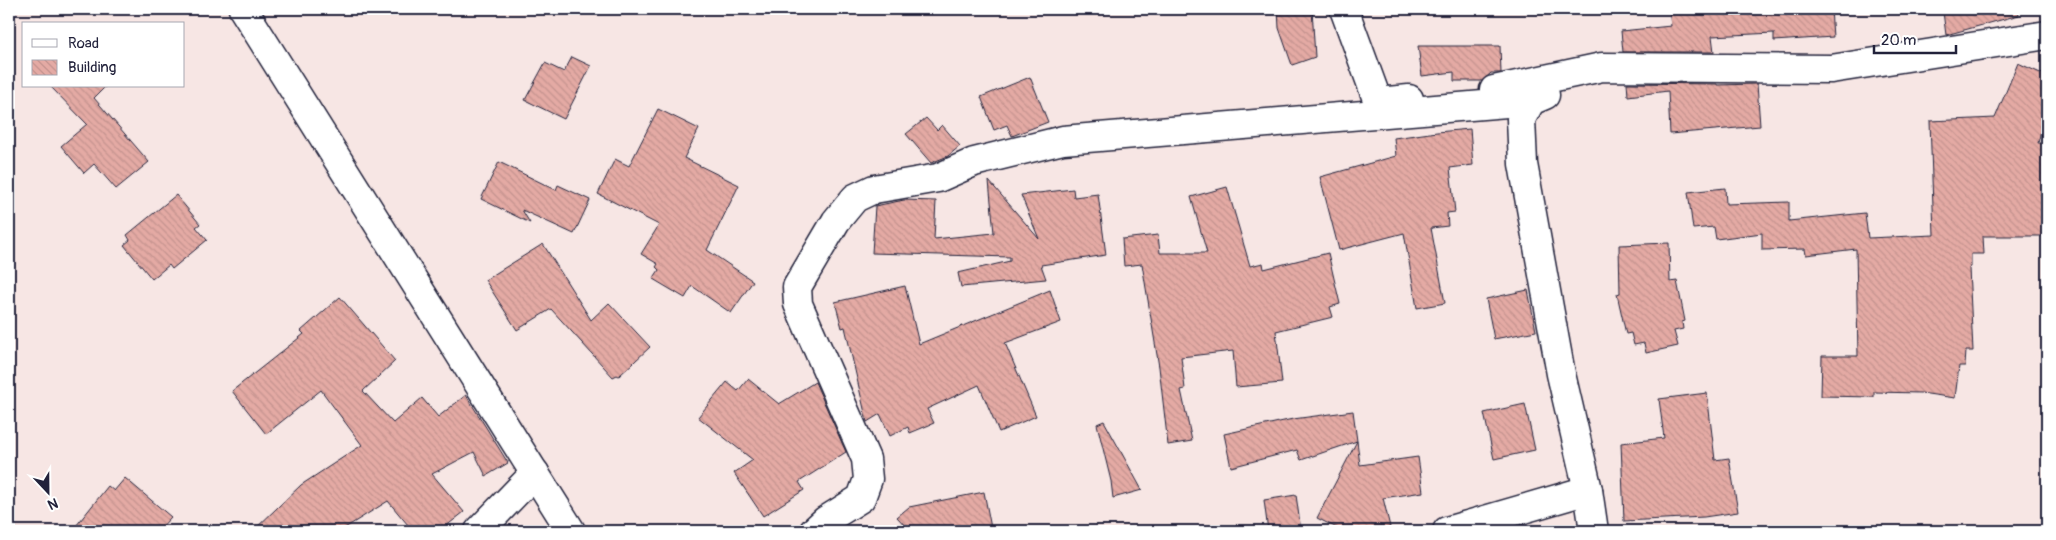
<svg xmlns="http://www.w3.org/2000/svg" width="2056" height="540" font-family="Pangolin,sans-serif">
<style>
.building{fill:url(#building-back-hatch);stroke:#22223b}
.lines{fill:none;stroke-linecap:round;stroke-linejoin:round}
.street-casing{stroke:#22223b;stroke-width:31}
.street{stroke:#fff;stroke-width:28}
</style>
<defs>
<pattern id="building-back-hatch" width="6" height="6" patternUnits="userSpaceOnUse" patternTransform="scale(1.25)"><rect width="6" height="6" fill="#e4aaa4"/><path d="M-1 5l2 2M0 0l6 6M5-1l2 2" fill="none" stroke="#c3928e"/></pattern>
</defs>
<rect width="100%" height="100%" fill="#f7e6e4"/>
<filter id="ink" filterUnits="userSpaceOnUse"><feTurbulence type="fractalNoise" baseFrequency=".02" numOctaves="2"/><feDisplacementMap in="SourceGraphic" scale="10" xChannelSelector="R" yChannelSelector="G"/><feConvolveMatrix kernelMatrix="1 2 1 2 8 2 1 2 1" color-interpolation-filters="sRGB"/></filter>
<g filter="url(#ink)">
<!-- building -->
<g class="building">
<polygon points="1278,9 1312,9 1315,57 1292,65 1279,28"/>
<polygon points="1669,9 1831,9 1833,37 1774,41 1774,33 1712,36 1714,52 1623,52 1621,31 1671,26"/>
<polygon points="1966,9 2018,9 2019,15 1946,35 1943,12"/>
<polygon points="1418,46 1500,46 1501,73 1491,73 1482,81 1454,81 1454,72 1422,76"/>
<polygon points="572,57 591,66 564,119 525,100 545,63 564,72"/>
<polygon points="2018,63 2047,76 2047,107 2038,143 2045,143 2047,236 1983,236 1984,254 1971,254 1971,267 1969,268 1973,351 1966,351 1965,366 1959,366 1955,398 1921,393 1874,392 1874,397 1821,396 1822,356 1858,356 1856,249 1806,255 1805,249 1762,250 1762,233 1716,239 1714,227 1693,229 1688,192 1725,188 1726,204 1789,202 1789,221 1865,213 1868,238 1934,235 1930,121 1995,118"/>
<polygon points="1030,77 1048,122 1012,136 1007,125 994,130 981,97"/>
<polygon points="1627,83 1717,84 1717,85 1757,84 1760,126 1670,134 1668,91 1628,96"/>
<polygon points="50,86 106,86 94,98 149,162 116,189 94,164 84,173 61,146 87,124"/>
<polygon points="658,109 699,129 684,158 739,185 707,250 753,281 731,313 692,286 685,298 653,279 659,270 656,267 658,264 641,254 659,225 598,194 615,159 629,166"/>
<polygon points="926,118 937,130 942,125 960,146 948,156 931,163 906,134"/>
<polygon points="1470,129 1473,165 1450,168 1455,212 1447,213 1448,226 1431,228 1445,303 1417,308 1404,233 1339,250 1320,177 1396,156 1394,138 1437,132"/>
<polygon points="499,162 556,190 558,185 590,200 574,234 522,210 530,223 481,199"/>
<polygon points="989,181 1039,239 1021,195 1073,189 1074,197 1098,194 1106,255 1041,265 1046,279 961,287 958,273 1010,261 1010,257 872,253 875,206 904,200 936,201 934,239 994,233"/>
<polygon points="1227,187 1250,266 1263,263 1264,269 1328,253 1340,304 1330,307 1333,317 1276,331 1282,383 1236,387 1233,351 1181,357 1185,389 1181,390 1192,441 1168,445 1159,367 1142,264 1124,266 1122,239 1158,235 1160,253 1207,253 1191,197"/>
<polygon points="176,195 200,224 196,227 207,240 172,269 169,265 152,279 124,245 130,240 127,235"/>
<polygon points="1669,243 1670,282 1677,281 1685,321 1682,322 1683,329 1674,331 1678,346 1646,353 1644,343 1634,345 1631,333 1626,334 1617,294 1620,293 1619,245"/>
<polygon points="543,244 591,320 609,303 650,347 619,376 617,375 613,377 551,309 517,330 485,280"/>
<polygon points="905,286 919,344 1050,290 1061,322 1005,343 1036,416 999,432 979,385 927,409 934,423 910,433 908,427 890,436 880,414 867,422 845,327 842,328 835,302"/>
<polygon points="1528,290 1536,331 1494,339 1486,299"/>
<polygon points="340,297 395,361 363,391 393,423 422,398 438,417 466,395 508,463 486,476 474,452 432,474 464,512 440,531 413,531 388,501 340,531 253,531 301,485 362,445 321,390 266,434 232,391 304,334 301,331"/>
<polygon points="748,379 779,404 815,382 846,452 799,482 804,490 763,516 734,473 753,460 698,417 727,382 738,391"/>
<polygon points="1707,393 1715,460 1729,458 1738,512 1704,517 1624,521 1621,443 1664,438 1659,399"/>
<polygon points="1525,404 1535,450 1494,459 1484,413"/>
<polygon points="1353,411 1357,441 1301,460 1297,450 1231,467 1224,434 1293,419"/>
<polygon points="1104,421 1142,490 1113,498 1111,481 1097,424"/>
<polygon points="1357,441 1360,465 1418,457 1423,492 1383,498 1390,527 1375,531 1343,531 1317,518"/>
<polygon points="125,478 171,517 158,531 72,531 108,486 114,491"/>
<polygon points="984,492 991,528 974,531 910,531 897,517 909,507"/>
<polygon points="1296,495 1301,531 1268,531 1264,500"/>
</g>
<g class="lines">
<!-- street casing -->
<g class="street-casing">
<g id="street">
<polyline points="243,9 571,531"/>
<polyline points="1344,9 1378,102 1409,99"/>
<polyline points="1494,90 1602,67 1831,69 2047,35"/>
<polyline points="1545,95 1531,101 1521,119 1523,164 1561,374 1588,490 1594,531"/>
<polyline points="479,531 535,473"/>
<polyline points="814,531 826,520 861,498 868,479 866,459 798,304 797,287 836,221 855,198 874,189 938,178 974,162 1063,140 1531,101"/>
<polyline points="1447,531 1588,490"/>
</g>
</g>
<!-- street -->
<use href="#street" class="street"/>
</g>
</g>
<!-- margin -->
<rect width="2056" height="540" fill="none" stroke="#fff" stroke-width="30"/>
<rect x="15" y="15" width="2026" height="510" fill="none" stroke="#22223b" stroke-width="2" filter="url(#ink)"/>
<!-- legend -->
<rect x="22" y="22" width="162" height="65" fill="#ffffff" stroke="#a7a7b1"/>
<rect x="32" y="39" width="25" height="8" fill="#ffffff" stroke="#a7a7b1"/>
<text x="68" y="48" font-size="15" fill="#22223b">Road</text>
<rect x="32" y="60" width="25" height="15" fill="url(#building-back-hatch)" stroke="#a7a7b1"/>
<text x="68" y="72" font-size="15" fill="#22223b">Building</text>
<!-- north arrow -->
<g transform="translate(48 492) rotate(158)" stroke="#ffffff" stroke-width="4" paint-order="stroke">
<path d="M0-4L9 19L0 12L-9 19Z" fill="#22223b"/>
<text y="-8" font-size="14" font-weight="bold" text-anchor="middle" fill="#22223b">N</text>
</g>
<!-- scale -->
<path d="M1874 45v8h82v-8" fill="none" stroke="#22223b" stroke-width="2.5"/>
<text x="1881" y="45" font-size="15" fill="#22223b" stroke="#ffffff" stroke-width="4" paint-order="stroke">20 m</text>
</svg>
